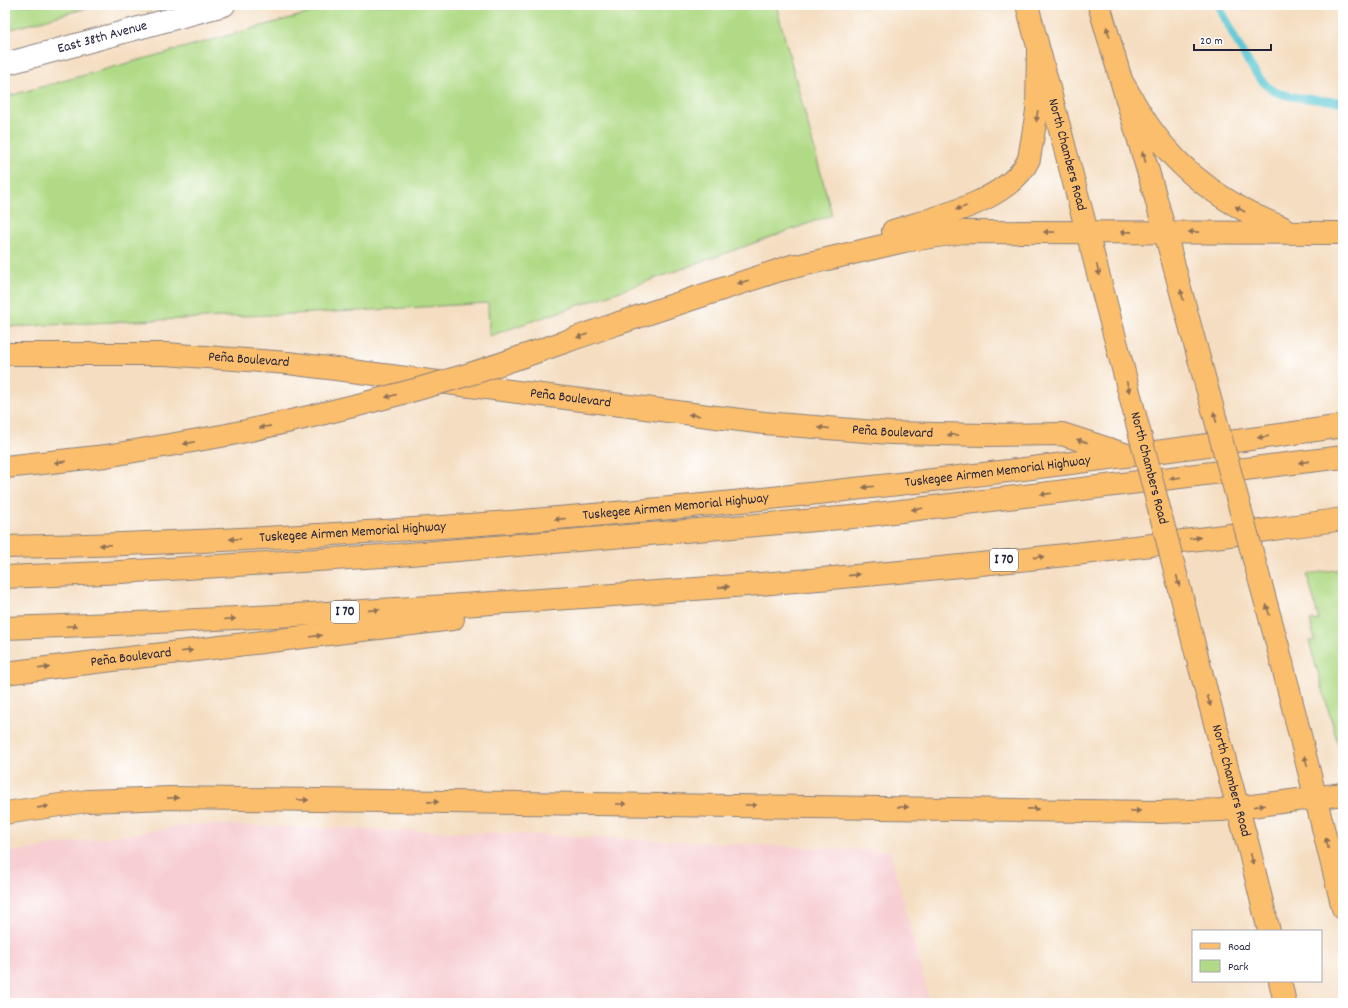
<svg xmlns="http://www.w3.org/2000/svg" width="1348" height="1008" font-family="Dekko,sans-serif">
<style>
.built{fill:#f7cfd3}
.green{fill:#b0da85;stroke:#697e60}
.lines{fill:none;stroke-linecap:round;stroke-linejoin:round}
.stream{stroke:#5bc7d3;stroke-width:8}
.minor-casing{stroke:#8b807e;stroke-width:24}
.major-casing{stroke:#8b807e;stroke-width:24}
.highway-casing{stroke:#8b807e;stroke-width:24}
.minor{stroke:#fff;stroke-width:22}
.major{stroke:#fabe6d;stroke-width:22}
.highway{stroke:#fabe6d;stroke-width:22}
.major-bridge-casing{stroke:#8b807e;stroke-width:24;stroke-linecap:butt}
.highway-bridge-casing{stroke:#8b807e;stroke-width:24;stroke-linecap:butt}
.major-bridge{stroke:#fabe6d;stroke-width:22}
.highway-bridge{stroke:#fabe6d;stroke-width:22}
.oneway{fill:#8e7054}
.labels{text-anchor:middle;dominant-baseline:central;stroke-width:3;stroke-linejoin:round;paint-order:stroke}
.shield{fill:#fff;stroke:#646476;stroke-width:1}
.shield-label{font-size:13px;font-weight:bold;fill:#22223b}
.street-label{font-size:14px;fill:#22223b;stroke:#fff}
</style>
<rect width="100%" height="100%" fill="#fff"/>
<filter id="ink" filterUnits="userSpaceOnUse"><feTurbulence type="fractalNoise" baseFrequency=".025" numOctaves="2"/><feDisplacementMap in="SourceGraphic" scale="8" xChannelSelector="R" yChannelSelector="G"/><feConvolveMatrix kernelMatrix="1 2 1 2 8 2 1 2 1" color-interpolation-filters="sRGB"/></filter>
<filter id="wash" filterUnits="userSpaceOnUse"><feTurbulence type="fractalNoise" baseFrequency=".012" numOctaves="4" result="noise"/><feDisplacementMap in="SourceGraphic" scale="16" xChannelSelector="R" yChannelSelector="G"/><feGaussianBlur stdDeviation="0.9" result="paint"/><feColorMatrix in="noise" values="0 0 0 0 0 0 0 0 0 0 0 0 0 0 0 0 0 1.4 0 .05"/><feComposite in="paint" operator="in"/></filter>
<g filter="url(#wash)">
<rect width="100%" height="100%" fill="#f4ddc0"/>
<!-- built -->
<polygon class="built" points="195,824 518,834 890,851 930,1003 5,1003 5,853"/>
<!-- green -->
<g class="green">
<polygon points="5,5 97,5 5,31"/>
<polygon points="338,5 776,5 832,215 609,295 489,336 488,303 357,311 5,327 5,97"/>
<polygon points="1343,569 1343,762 1309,641 1315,640 1310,621 1319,620 1307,574"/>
</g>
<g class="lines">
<!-- stream -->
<path class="stream" d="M1218,5C1230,27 1253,82 1276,92C1292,99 1325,100 1343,102"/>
</g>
</g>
<g filter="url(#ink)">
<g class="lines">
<!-- minor casing -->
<g class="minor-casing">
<g id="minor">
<path id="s1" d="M5,64L224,5"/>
</g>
</g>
<!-- major casing -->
<g class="major-casing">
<g id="major">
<path id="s2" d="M1027,5L1118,349"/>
<polyline points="1099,5 1155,195 1192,333"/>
<polyline points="1278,647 1343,908"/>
<path id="s3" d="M1199,664L1249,849L1269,931"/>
<polyline points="1280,981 1285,1003"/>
</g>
</g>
<!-- highway casing -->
<g class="highway-casing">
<g id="highway">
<path d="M1122,82C1132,98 1140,114 1151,129C1183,175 1231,208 1282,227"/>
<path d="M893,231C934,218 1010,201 1029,159L1037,111L1038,49"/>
<polyline points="780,270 904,241 964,232 1343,233"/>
<polyline points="619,323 795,265"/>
<path id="s4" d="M5,354H165L288,363L764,423L890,433L985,435L1062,434L1124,454"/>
<polyline points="5,467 106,456 227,435"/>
<path id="s5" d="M5,547C453,539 900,490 1343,426"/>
<polyline points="5,577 104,573 398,555 852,517 1343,457"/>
<path d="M5,628C162,623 320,614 477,604C766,586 1056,562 1343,519"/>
<path id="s6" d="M5,673L453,619"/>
<polyline points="5,813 87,801 170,798 1160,812 1221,810 1343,794"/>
</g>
</g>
<!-- minor -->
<use href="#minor" class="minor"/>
<!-- major -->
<use href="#major" class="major"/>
<!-- highway -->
<use href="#highway" class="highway"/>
<!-- major-bridge casing -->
<g class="major-bridge-casing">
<g id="major-bridge">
<polyline points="1192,333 1278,647"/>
<path id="s7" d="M1118,349L1199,664"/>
</g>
</g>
<!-- highway-bridge casing -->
<g class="highway-bridge-casing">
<path id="highway-bridge" d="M227,435C309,418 390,398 470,374C520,358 569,340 619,323"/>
</g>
<!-- major-bridge -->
<use href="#major-bridge" class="major-bridge"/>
<!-- highway-bridge -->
<use href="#highway-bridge" class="highway-bridge"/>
</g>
<!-- one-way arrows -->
<defs><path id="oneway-solid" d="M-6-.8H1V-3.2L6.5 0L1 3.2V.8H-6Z"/></defs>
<g class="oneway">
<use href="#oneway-solid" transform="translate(1108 32) rotate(-107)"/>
<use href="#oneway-solid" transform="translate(1037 116) rotate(98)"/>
<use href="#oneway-solid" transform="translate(1144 157) rotate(-106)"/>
<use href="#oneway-solid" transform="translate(961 208) rotate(160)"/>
<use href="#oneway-solid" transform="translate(1240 209) rotate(-150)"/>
<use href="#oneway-solid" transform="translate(1049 232) rotate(-179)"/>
<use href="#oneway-solid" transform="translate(1126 232) rotate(179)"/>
<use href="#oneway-solid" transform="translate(1194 232) rotate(-179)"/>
<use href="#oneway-solid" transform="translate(1098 270) rotate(76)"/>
<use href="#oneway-solid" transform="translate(743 282) rotate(162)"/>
<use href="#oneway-solid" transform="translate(1182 295) rotate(-105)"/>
<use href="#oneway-solid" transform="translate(582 336) rotate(161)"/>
<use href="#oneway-solid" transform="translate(1128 387) rotate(76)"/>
<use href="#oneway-solid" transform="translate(391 396) rotate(165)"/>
<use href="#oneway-solid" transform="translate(694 415) rotate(-173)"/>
<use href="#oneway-solid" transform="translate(1215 417) rotate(-105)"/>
<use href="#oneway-solid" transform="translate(265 427) rotate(169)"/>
<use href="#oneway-solid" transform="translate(824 428) rotate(-175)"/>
<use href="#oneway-solid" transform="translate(953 435) rotate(-179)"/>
<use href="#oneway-solid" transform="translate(1263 437) rotate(172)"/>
<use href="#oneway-solid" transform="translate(1082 441) rotate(-163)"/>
<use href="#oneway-solid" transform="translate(189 443) rotate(168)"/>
<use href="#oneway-solid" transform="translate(60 462) rotate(173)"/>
<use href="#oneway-solid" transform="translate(1304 462) rotate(172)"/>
<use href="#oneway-solid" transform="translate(1175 478) rotate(173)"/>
<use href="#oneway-solid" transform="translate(868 487) rotate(173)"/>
<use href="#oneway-solid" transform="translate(1046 494) rotate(173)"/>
<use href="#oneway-solid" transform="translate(917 509) rotate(173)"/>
<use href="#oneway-solid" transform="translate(560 519) rotate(175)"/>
<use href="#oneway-solid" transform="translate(1195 538) rotate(-7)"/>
<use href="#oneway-solid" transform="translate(235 539) rotate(177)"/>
<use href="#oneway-solid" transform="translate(105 545) rotate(178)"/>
<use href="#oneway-solid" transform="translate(1039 557) rotate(-6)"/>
<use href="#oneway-solid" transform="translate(854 575) rotate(-6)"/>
<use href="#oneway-solid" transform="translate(1178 581) rotate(76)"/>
<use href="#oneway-solid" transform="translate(724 587) rotate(-5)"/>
<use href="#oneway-solid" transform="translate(374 610) rotate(-4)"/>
<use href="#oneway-solid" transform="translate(1268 610) rotate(-105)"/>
<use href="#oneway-solid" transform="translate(230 619) rotate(-3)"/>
<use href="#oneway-solid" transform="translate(72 626) rotate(-2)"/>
<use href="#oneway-solid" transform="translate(316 636) rotate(-7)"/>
<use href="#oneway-solid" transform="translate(187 651) rotate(-7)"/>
<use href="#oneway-solid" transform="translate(44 668) rotate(-7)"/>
<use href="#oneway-solid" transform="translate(1209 701) rotate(74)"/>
<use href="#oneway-solid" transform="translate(1306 761) rotate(-104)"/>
<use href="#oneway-solid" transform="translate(173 798)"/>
<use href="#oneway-solid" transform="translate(303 800) rotate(1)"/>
<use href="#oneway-solid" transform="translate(433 802) rotate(1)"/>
<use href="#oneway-solid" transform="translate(621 804)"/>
<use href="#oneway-solid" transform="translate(751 805)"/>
<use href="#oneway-solid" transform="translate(1259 806) rotate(-7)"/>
<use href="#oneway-solid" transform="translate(43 807) rotate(-8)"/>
<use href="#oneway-solid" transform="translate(903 807) rotate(1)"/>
<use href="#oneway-solid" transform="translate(1033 809) rotate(1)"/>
<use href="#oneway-solid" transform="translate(1135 811) rotate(1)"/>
<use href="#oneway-solid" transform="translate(1327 843) rotate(-103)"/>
<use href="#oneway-solid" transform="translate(1252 859) rotate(77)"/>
</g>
</g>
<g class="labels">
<!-- shield labels -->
<g class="shield">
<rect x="990" y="549" width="28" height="22" rx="3"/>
<rect x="331" y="601" width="28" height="22" rx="3"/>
</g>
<g class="shield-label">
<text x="1004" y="560">I 70</text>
<text x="345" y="612">I 70</text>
</g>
<!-- street labels -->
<g class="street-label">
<text stroke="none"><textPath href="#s1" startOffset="101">East 38th Avenue</textPath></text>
<text stroke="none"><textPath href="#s2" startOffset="155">North Chambers Road</textPath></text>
<text stroke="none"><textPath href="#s4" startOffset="244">Peña Boulevard</textPath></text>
<text stroke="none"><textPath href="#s4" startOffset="568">Peña Boulevard</textPath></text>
<text stroke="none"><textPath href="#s4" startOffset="892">Peña Boulevard</textPath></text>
<text stroke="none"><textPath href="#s7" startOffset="123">North Chambers Road</textPath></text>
<text stroke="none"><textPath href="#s5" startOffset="996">Tuskegee Airmen Memorial Highway</textPath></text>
<text stroke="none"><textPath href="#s5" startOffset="672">Tuskegee Airmen Memorial Highway</textPath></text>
<text stroke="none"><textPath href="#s5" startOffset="348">Tuskegee Airmen Memorial Highway</textPath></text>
<text stroke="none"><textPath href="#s6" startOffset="127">Peña Boulevard</textPath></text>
<text stroke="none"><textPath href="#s3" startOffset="121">North Chambers Road</textPath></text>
</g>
</g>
<!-- margin -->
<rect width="1348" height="1008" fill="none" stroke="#fff" stroke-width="20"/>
<!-- legend -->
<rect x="1192" y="930" width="130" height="52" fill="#ffffff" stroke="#a7a7b1"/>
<rect x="1200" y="943" width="20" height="6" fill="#fabe6d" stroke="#a7a7b1"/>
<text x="1228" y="950" font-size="12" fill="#22223b">Road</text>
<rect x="1200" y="960" width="20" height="12" fill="#b0da85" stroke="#a7a7b1"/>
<text x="1228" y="970" font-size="12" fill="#22223b">Park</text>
<!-- scale -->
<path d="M1194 44v6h77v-6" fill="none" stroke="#22223b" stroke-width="2"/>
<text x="1200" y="44" font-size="12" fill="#22223b" stroke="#ffffff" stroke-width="3" paint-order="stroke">20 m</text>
</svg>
